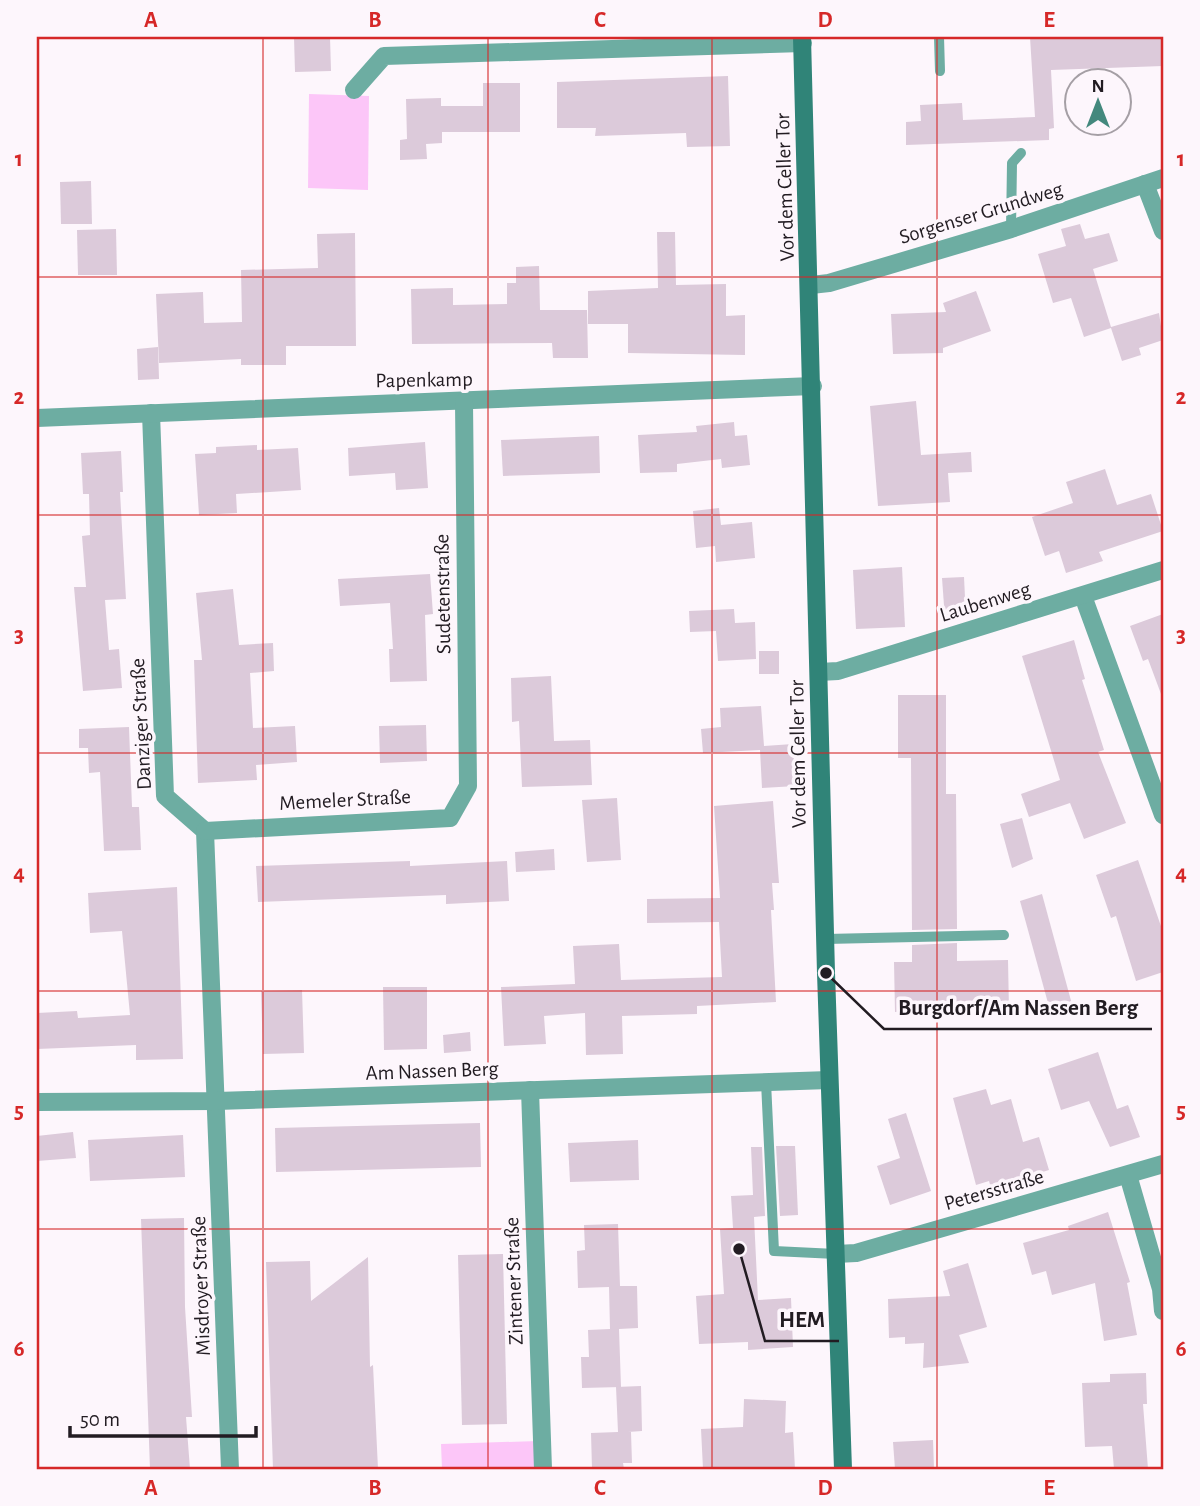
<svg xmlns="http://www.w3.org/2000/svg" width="1200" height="1506" font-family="'Alegreya Sans',sans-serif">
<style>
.green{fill:#fcc6f8}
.building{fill:#dccada}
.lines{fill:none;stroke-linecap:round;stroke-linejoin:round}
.lane{stroke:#6dada2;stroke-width:10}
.street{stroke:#6dada2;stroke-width:18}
.secondary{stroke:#308478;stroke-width:18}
.grid{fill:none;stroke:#d62828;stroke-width:2;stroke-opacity:0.55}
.labels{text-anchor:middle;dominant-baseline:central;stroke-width:7;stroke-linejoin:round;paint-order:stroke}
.street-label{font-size:21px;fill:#221c22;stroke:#fdf6fc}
.leader{fill:none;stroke:#221c22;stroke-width:2.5}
.callout-dot{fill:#221c22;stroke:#fdf6fc;stroke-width:2.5}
.callout-label{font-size:23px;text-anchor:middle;font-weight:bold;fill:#221c22;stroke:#fdf6fc;stroke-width:7;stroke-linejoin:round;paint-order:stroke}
.neatline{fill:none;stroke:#d62828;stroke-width:2.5}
.grid-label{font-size:23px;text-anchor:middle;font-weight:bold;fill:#d62828}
</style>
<rect width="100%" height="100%" fill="#fdf6fc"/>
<!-- green -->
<g class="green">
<polygon points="309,94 369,96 368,190 308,188"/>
<polygon points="538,1441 539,1469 442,1469 441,1444"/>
</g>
<!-- building -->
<g class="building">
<polygon points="294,37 330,37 331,71 295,72"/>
<polygon points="1030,37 1163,37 1163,66 1051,70 1054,128 1049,129 1049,140 906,145 906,122 921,121 920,105 962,103 963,120 1035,117"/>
<polygon points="728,76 730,146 687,147 686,133 595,136 596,128 557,128 557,82"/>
<polygon points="483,83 520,83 520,132 442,132 442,143 426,144 427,159 400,160 400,140 407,139 406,99 441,98 441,106 483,106"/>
<polygon points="91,181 92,224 61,224 60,182"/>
<polygon points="1080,224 1085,239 1109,233 1118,261 1093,269 1111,327 1159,313 1163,340 1139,348 1141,355 1122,361 1111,328 1084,337 1071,298 1053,303 1038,254 1066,246 1061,229"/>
<polygon points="116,229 117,275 78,275 77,230"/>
<polygon points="657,232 675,232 676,285 726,284 726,316 745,315 745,355 628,353 628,324 588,324 588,291 658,288"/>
<polygon points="355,233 356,346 286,346 286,365 241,365 241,359 159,363 156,294 203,292 204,323 242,322 241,270 318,268 317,234"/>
<polygon points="539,266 540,310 587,310 588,358 553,358 552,343 412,344 411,289 453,288 453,305 507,304 507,283 516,283 516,267"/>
<polygon points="976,291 991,331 943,348 943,353 893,354 891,314 946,312 943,303"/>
<polygon points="158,347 159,379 138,380 137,349"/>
<polygon points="916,401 921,455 971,452 972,472 948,473 950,502 878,506 870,406"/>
<polygon points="734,422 735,436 747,435 750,465 722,468 721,459 677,464 677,472 640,473 638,435 697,432 696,426"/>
<polygon points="599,436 600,473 503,476 501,440"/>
<polygon points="425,442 428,488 396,490 395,473 349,476 348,448"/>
<polygon points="257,445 257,450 298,448 301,490 236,494 237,513 199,515 195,454 216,453 216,447"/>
<polygon points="121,451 123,492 120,492 126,599 105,600 109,650 119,649 122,688 83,691 74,587 86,587 82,536 90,535 89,494 83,494 81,453"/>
<polygon points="1105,469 1117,505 1151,494 1163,531 1099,552 1103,561 1066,573 1059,551 1045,556 1032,517 1073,503 1066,482"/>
<polygon points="719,508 721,525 752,522 755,558 716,562 715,546 696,548 693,511"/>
<polygon points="902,567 905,627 856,629 853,570"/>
<polygon points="430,574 433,614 425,615 427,681 390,682 389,649 393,649 390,603 340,606 338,579"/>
<polygon points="964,577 966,618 945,619 942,578"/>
<polygon points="233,589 239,645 273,643 274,671 250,673 253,728 295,726 297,762 256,765 257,780 198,783 194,660 202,660 196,593"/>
<polygon points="734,609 735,623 755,622 756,659 718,661 716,631 690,632 689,611"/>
<polygon points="1163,614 1163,693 1161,694 1148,659 1143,661 1130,626"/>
<polygon points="1074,640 1085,679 1082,680 1104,750 1098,752 1126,823 1084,839 1070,803 1029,817 1021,794 1060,780 1022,656"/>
<rect x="759" y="651" width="20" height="23"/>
<polygon points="551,676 554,741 590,740 592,785 522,787 519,721 512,722 511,678"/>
<polygon points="898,695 946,695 946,794 956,794 957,929 912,930 911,758 898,758"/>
<polygon points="761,706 764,746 793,744 796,786 762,788 760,750 703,753 701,729 721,727 720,708"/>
<polygon points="426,725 427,761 380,763 379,726"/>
<polygon points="129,727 132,807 139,807 141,850 104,851 100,772 89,773 88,748 79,748 79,729"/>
<polygon points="617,798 621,860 587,862 582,800"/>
<polygon points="773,801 779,883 772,883 774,910 771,910 776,1002 697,1006 697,1014 622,1016 623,1054 586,1055 585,1013 544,1016 546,1044 504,1046 501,987 575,984 573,946 619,944 621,980 722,977 719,922 647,923 647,899 720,898 714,806"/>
<polygon points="1022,818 1033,859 1012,868 1000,824"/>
<polygon points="554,849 555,870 516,872 515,852"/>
<polygon points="1138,860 1163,932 1163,972 1136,981 1116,916 1111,918 1096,875"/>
<polygon points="410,861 410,866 507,861 509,901 446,904 446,895 258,902 256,866"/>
<polygon points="177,887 183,1059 136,1060 136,1045 37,1049 37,1013 77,1011 78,1018 130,1015 122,931 90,933 88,893"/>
<polygon points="1042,894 1073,1008 1051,1014 1020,901"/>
<polygon points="957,943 957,961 1008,960 1009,1010 895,1012 894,962 912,962 912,945"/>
<polygon points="383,987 427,987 427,1049 384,1050"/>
<polygon points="302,990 304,1053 263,1054 261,991"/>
<polygon points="470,1032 471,1051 444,1053 443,1035"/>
<polygon points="1098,1052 1117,1109 1128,1105 1140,1137 1110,1147 1089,1101 1061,1110 1048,1069"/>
<polygon points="986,1089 991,1105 1011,1099 1023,1142 1039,1137 1049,1170 991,1188 989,1181 976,1185 953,1098"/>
<polygon points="906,1113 931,1191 890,1205 877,1166 900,1158 888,1119"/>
<polygon points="480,1123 481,1167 276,1172 275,1128"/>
<polygon points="73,1132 76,1158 37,1161 37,1136"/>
<polygon points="183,1135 185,1177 90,1181 88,1140"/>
<polygon points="638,1140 639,1180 570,1182 568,1143"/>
<polygon points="776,1146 795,1146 798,1215 780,1216"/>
<polygon points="751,1147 762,1147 765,1216 754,1217 758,1300 791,1298 793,1347 748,1350 748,1342 699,1344 696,1296 724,1294 720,1229 733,1228 731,1196 753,1195"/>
<polygon points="1108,1212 1130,1282 1127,1283 1137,1335 1104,1341 1095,1283 1052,1295 1046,1271 1032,1275 1023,1243 1069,1230 1068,1226"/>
<polygon points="184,1218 185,1307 192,1417 186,1417 190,1469 150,1469 141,1219"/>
<polygon points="618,1224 620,1286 637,1286 638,1328 619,1329 621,1387 582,1388 581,1357 589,1357 588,1330 610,1329 609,1287 578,1288 577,1251 585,1250 584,1225"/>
<polygon points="503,1254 507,1424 462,1425 458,1255"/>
<polygon points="368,1257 370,1367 373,1365 378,1469 273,1469 266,1262 310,1261 311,1301"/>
<polygon points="968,1263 987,1327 959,1335 969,1363 923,1368 924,1343 905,1344 905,1337 889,1338 888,1299 950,1296 943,1271"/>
<polygon points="1146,1373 1147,1404 1143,1404 1148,1469 1114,1469 1112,1446 1085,1447 1082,1383 1110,1382 1110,1374"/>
<polygon points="641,1386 642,1431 628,1432 631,1432 632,1463 623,1463 624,1469 592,1469 591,1433 618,1432 616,1387"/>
<polygon points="744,1399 786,1401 785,1433 793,1432 795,1469 703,1469 701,1429 743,1427"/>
<polygon points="933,1440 934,1469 895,1469 893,1442"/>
</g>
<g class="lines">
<!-- lane -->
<g class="lane">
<polyline points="939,37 940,71"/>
<polyline points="1011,229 1012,163 1021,153"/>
<polyline points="826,939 1004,935"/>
<polyline points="766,1082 774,1251 836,1254"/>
</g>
<!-- street -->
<g class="street">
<polyline points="354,90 384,56 803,43"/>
<polyline points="1145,184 1163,231"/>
<polyline points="811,285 829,283 1011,229 1163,178"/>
<polyline points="151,413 165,796 205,831 230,1469"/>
<polyline points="37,418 813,386"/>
<polyline points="1083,596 1163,815"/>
<polyline points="819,672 838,671 1163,570"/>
<polyline points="205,831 450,818 468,786 464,402"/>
<polyline points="530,1090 543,1469"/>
<polyline points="37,1102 217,1101 829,1080"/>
<polyline points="1128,1175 1161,1289 1163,1311"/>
<polyline points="836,1254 856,1253 1163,1164"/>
</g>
<!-- secondary -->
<polyline class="secondary" points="802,37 826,973 843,1469"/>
</g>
<!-- grid -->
<path class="grid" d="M263,37V1469M488,37V1469M712,37V1469M937,37V1469M37,277H1163M37,515H1163M37,753H1163M37,991H1163M37,1229H1163"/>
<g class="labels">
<!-- street labels -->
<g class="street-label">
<text transform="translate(785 187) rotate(-92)">Vor dem Celler Tor</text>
<text transform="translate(981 213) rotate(-17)">Sorgenser Grundweg</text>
<text transform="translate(424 380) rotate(-1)">Papenkamp</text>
<text transform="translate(443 594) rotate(-91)">Sudetenstraße</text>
<text transform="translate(985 602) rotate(-17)">Laubenweg</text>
<text transform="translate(141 724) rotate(-93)">Danziger Straße</text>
<text transform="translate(798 754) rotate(-91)">Vor dem Celler Tor</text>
<text transform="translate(345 800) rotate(-3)">Memeler Straße</text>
<text transform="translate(432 1071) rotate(-2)">Am Nassen Berg</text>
<text transform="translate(994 1190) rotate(-16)">Petersstraße</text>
<text transform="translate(514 1281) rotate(-92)">Zintener Straße</text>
<text transform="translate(201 1286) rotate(-92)">Misdroyer Straße</text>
</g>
</g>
<!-- callouts -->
<path class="leader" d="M826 973L884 1029H1152M739 1249L765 1341H839"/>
<g class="callout-dot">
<circle cx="826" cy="973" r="7"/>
<circle cx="739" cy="1249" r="7"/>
</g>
<g class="callout-label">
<text x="1018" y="1015">Burgdorf/Am Nassen Berg</text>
<text x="802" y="1327">HEM</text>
</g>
<!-- border -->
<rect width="1200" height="1506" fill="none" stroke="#fdf6fc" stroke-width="77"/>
<!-- north arrow -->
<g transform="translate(1098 102)"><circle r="33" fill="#fdf6fc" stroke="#a59fa5" stroke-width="2"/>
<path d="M0-5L12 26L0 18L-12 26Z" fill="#43887d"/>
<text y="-10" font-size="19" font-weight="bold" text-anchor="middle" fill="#221c22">N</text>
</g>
<!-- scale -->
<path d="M70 1426v10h186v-10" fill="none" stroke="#221c22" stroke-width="3.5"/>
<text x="80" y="1426" font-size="21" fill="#221c22" stroke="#fdf6fc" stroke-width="5" paint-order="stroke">50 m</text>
<rect x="38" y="38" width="1124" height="1430" class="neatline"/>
<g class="grid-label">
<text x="151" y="27">A</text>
<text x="375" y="27">B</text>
<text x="600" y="27">C</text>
<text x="825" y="27">D</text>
<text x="1049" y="27">E</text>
<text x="19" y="166">1</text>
<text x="1181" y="166">1</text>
<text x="19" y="404">2</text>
<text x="1181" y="404">2</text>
<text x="19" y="642">3</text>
<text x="1181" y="642">3</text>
<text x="19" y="880">4</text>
<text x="1181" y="880">4</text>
<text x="19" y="1118">5</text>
<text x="1181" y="1118">5</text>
<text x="19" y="1356">6</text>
<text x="1181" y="1356">6</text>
<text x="151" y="1495">A</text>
<text x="375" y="1495">B</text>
<text x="600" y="1495">C</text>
<text x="825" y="1495">D</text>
<text x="1049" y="1495">E</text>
</g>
</svg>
